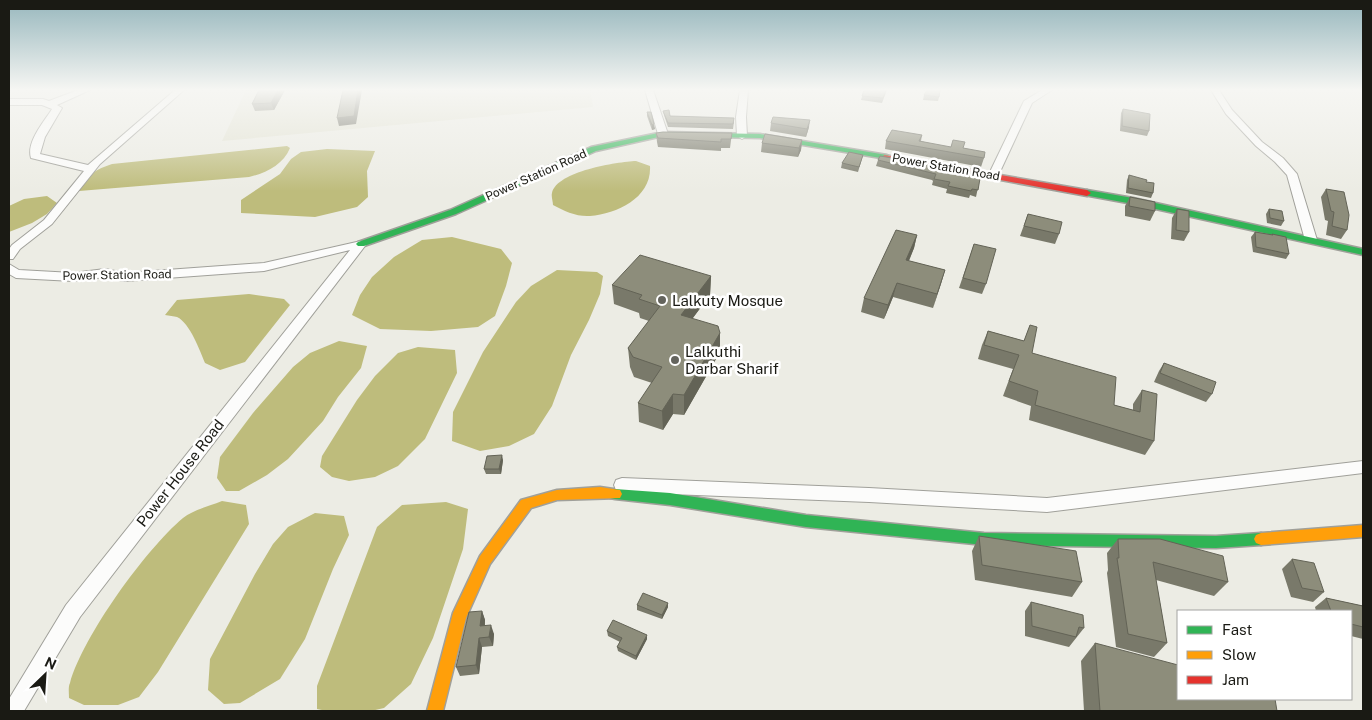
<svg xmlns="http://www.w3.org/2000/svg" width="1372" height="720" viewBox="0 0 1372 720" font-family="'Public Sans',sans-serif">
<rect width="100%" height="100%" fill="#ecece4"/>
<path fill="#e2e2d2" d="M246 90H590L593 107 222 141Z"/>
<path fill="#bebc7c" d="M287 146 290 148C283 165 266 173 249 177L79 191C85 175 97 169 112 164Z
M327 149 375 151 367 171 368 197 357 207 315 217 241 213V200L280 174 291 159 301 152Z
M636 161 650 166C652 197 618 214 590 216 577 217 564 211 553 205 553 202 551 196 552 193 557 171 617 162 636 161Z
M47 196 57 203 47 214 32 223 9 232V206L24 199Z
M452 237 501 249 512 263 506 286 495 316 478 327 431 331 380 329 352 315 360 295 372 277 394 257 422 240Z
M557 270 597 272 603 276 600 294 589 320 571 355 552 406 534 434 509 446 480 451 452 441 453 412 483 352 516 302 531 286Z
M249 294 284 299 290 305 245 362 220 370 205 363C200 351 190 323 177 317 174 316 169 316 165 315L177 300Z
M339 341 367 346 361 368 338 397 323 421 288 459 267 475 239 491H226L217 478 220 457 253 413 293 367 310 353Z
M418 347 455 350 457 373 425 439 398 466 375 477 349 481 332 477 320 467 322 456 357 400 375 376 398 353Z
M222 501 246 505 249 524 158 672 139 697 118 705H84L69 698C69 693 68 687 70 683 83 636 146 549 183 518 193 510 210 506 222 501Z
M446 502 468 509 463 549 433 638 411 684 384 708 371 711H327L317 709V686L377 527 402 505Z
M315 513 344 516 349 535 333 569 305 639 280 679 240 703 224 704 208 690 210 659 255 574 273 544 288 527Z"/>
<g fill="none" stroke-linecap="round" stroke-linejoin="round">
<g stroke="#a0a09a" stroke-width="2">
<path id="street" d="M78 90H90L57 105 62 108 45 137 40 154 88 165 175 90H184L100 164 52 224 20 249 13 259H9V249L12 245 44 220 84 171 31 158C26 142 44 122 52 109L42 105H9V99H43L49 101Z
M645 90H653L668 134 666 136 663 137 658 134Z
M740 90H748L746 117 747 136 742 139 737 136 736 117Z
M1042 90H1052L1032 103 998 176 993 179 989 178 988 176 1024 101Z
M1211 90H1219L1232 110 1262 142 1283 158 1297 174 1317 240 1315 242 1311 243 1305 240 1287 175 1275 162 1256 146 1226 114Z
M361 241 367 244 365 246 80 617 24 711H9V699L66 605 350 250 264 271 125 281 105 277 73 281 16 278 9 274V264L19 270 73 273 105 269 125 273 264 263Z
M1363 461V473L1047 512 869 502 622 492 616 490 614 485 616 480 622 478 869 488 1047 498Z"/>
</g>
<g stroke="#a0a09a" stroke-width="3">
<path id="fast" d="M663 132 760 134 887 155 891 157 887 159 760 138 663 136 596 151 456 214 364 246H358L356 244 358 242 450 210 591 147Z
M1087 190 1133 198 1363 249V255L1133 204 1084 195 1083 193Z
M615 489 670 493 806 515 984 533 1216 536 1261 533 1266 535 1268 539 1266 543 1261 545 1216 548 984 545 806 527 670 505 615 499 610 498 608 494 610 490Z"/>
</g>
<g stroke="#a0a09a" stroke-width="3">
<path id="slow" d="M600 487 620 490 622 494 620 498 557 500 531 508 490 564 466 618 443 711H427L453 613 480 556 521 500 557 490Z
M1363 525V537L1261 545 1256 543 1254 539 1256 535 1261 533Z"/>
</g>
<g stroke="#a0a09a" stroke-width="3">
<path id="jam" d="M884 155 1087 190 1091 193 1087 196 887 159 883 157Z"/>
</g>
<use href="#street" fill="#fcfcfb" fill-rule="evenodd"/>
<use href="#fast" fill="#30b455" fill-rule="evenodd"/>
<use href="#slow" fill="#ff9f0a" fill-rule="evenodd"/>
<use href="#jam" fill="#e5322d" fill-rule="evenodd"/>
</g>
<path fill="#79796a" d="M259 90H285L274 110 255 111 252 104Z
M864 90H887L882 103 861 100Z
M924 95 939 97 938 101 923 100Z
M1123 109 1149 131 1147 136 1120 131 1121 113Z
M663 111 670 116 734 122 733 129 668 127 664 115Z
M647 112 655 129 652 130 647 116Z
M771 123 809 127 806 137 770 131Z
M656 133H732L730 148H721V151L658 147 657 142Z
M922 135 921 141 984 158 981 167 885 149 886 141Z
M802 140 801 150 798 157 761 152 762 143Z
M863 155 858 172 841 168 842 163Z
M878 160 981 173 976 197 970 195 969 198 946 193 947 189 932 185 933 181 932 180 876 166Z
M1129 175 1146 182 1153 193 1151 198 1126 193 1127 180Z
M1326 189 1347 230 1341 239 1326 235 1328 221 1325 220 1321 197Z
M1130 197 1155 211 1150 221 1125 216V206Z
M1177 209 1189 232 1184 241 1171 239 1172 218Z
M1269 209 1284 221 1281 226 1267 223 1266 214Z
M1028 214 1059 234 1055 244 1020 236Z
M1255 232 1271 235 1272 234 1289 254 1286 259 1253 252 1251 237Z
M917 235 914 248 909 261 945 270 933 308 893 297 884 319 861 312 864 298Z
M974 244 986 284 982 294 959 288Z
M711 276 710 295 692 319 720 333V352L684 415 673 414 663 430 639 422 638 403 652 383 634 377 630 367 628 348 649 321 640 318 639 313 614 304 612 285Z
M1030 325 1032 353 1114 405 1133 410V404L1142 390 1154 441 1145 455 1029 420 1031 406 1003 396 1013 369 978 359 982 345 988 331 1024 341Z
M1164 363 1212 394 1206 402 1154 382 1159 371Z
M503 460 501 474H486L484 469Z
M979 536 1082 582 1072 597 975 580 972 551Z
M1118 539 1228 582 1214 596 1156 580 1167 643 1154 657 1116 647 1107 573 1108 570 1107 553Z
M1292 559 1324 592 1313 602 1291 597 1282 569Z
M1326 598 1363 606V639L1351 636V611H1316L1315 607Z
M1031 602 1084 628 1069 647 1025 636V611Z
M668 603V607L662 619 637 610V605Z
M482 611 485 620V626L494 634 493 646 482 647 479 674 460 676 456 667Z
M607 631 647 639 636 660 618 651 617 647 620 642 608 636Z
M1095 643 1277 711H1084L1081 661Z"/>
<path fill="#636356" d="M278 90H285L274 110 271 103Z
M358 90H362L356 124 339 126 337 118Z
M810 120 809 127 806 137 807 129Z
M654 124 655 129 652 130V125Z
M802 140 801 150 798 157 799 148Z
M917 235 914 248 903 274 906 260Z
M945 270 941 284 933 308 937 294Z
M711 276 710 295 681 334V315Z
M897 283 893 297 884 319 888 305Z
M720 333V352L684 415V395Z
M673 394V414L663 430 662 411Z
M502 455 503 460 501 474 499 469Z
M668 603V607L662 619V615Z
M482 611 485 620 484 635 480 626Z
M491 625 494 634 493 646 489 637Z
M647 635V639L636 660V656Z
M479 638 482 647 479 674 476 665Z"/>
<path fill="#8d8d7b" stroke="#636356" d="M259 90H278L271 103 252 104Z
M343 90H358L354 116 337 118Z
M864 90H886L883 98 862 96Z
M927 90H940L939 97 924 95Z
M1123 109 1150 114 1149 131 1122 126Z
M669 110 670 116 734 118 733 124 668 123 663 111Z
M647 112H651L654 124 652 125Z
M773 117 810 120 807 129 771 123Z
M892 130 922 135 919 141 951 147 953 140 965 142 963 148 985 152 984 158 886 141Z
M663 132 732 133 731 139H721V142L658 138 656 133Z
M765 134 802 140 799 148 762 143Z
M849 152 863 155 859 167 842 163Z
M880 156 981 173 978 190 972 189 971 191 948 186 950 182 934 179 936 174 878 160Z
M1129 175 1147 180 1146 182 1154 183 1153 193 1128 188Z
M1326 189 1344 192 1349 215 1347 230 1332 226 1334 212 1331 211Z
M1130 197 1155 202V211L1129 206Z
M1177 209 1189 211V232L1176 230Z
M1269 209 1282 211 1284 221 1270 218Z
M1028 214 1062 222 1059 234 1024 226Z
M896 230 917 235 906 260 945 270 937 294 897 283 888 305 864 298Z
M1255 232 1273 235 1272 234 1286 237 1289 254 1256 247Z
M974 244 996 249 986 284 963 278Z
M640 255 711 276 681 315 718 326 720 333 684 395 673 394 662 411 638 403 662 367 633 357 628 348 660 306 639 299 642 295 612 285Z
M1030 325 1037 327 1032 353 1116 377 1114 405 1140 412 1142 390 1157 394 1154 441 1035 405 1038 391 1009 381 1019 355 984 345 988 331 1024 341Z
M1164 363 1216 382 1212 394 1160 373Z
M502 455 499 469H484L487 456Z
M979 536 1076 551 1082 582 982 565Z
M1118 539H1160L1223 556 1228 582 1153 562 1167 643 1128 634 1117 558H1119Z
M1292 559 1314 563 1324 592 1302 588Z
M643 593 668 603 662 615 637 605Z
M1326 598 1363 606V627L1351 624V611H1331Z
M1031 602 1083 615 1084 628 1079 627 1076 637 1032 626Z
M482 611 480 626 491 625 489 637 479 638 476 665 456 667 469 612Z
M613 620 647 635 636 656 617 647 622 638 607 631Z
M1095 643 1178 665V699H1275L1277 711H1100Z"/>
<linearGradient id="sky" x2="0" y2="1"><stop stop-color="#97b7bd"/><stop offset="0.47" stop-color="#f6f6f3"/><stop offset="1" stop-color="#f6f6f3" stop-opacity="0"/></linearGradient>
<rect width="1372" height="191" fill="url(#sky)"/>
<g fill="#64645d" stroke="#fff" stroke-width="2">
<circle cx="662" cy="300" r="5"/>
<circle cx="675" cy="360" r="5"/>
</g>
<g text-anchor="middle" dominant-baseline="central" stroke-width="5" stroke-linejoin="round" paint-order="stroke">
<g font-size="12" fill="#1a1a14" stroke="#fff">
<text transform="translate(946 167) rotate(10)">Power Station Road</text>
<text transform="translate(536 175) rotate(-24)">Power Station Road</text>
<text transform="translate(117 275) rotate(-1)">Power Station Road</text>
</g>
<g font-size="15" fill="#1a1a14" stroke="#fff" text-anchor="start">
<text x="672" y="300">Lalkuty Mosque</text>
<text x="685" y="351">Lalkuthi<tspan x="685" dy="17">Darbar Sharif</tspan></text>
</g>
<g font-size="15" fill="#1a1a14" stroke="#fff">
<text transform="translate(180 473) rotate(-52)">Power House Road</text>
</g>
</g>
<rect width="1372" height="720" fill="none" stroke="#1a1a14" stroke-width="20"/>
<rect x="1177" y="610" width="175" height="90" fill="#ffffff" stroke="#a3a3a1"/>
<rect x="1187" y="626" width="25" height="8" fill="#30b455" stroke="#a3a3a1"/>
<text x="1222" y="635" font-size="15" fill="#1a1a14">Fast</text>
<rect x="1187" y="651" width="25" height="8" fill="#ff9f0a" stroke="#a3a3a1"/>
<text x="1222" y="660" font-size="15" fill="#1a1a14">Slow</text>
<rect x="1187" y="676" width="25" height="8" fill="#e5322d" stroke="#a3a3a1"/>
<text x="1222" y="685" font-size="15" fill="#1a1a14">Jam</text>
<g transform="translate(45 675) rotate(25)" stroke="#ffffff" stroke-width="4" paint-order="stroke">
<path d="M0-4L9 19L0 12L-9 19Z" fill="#1a1a14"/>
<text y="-8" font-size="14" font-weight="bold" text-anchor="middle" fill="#1a1a14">N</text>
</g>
</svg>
